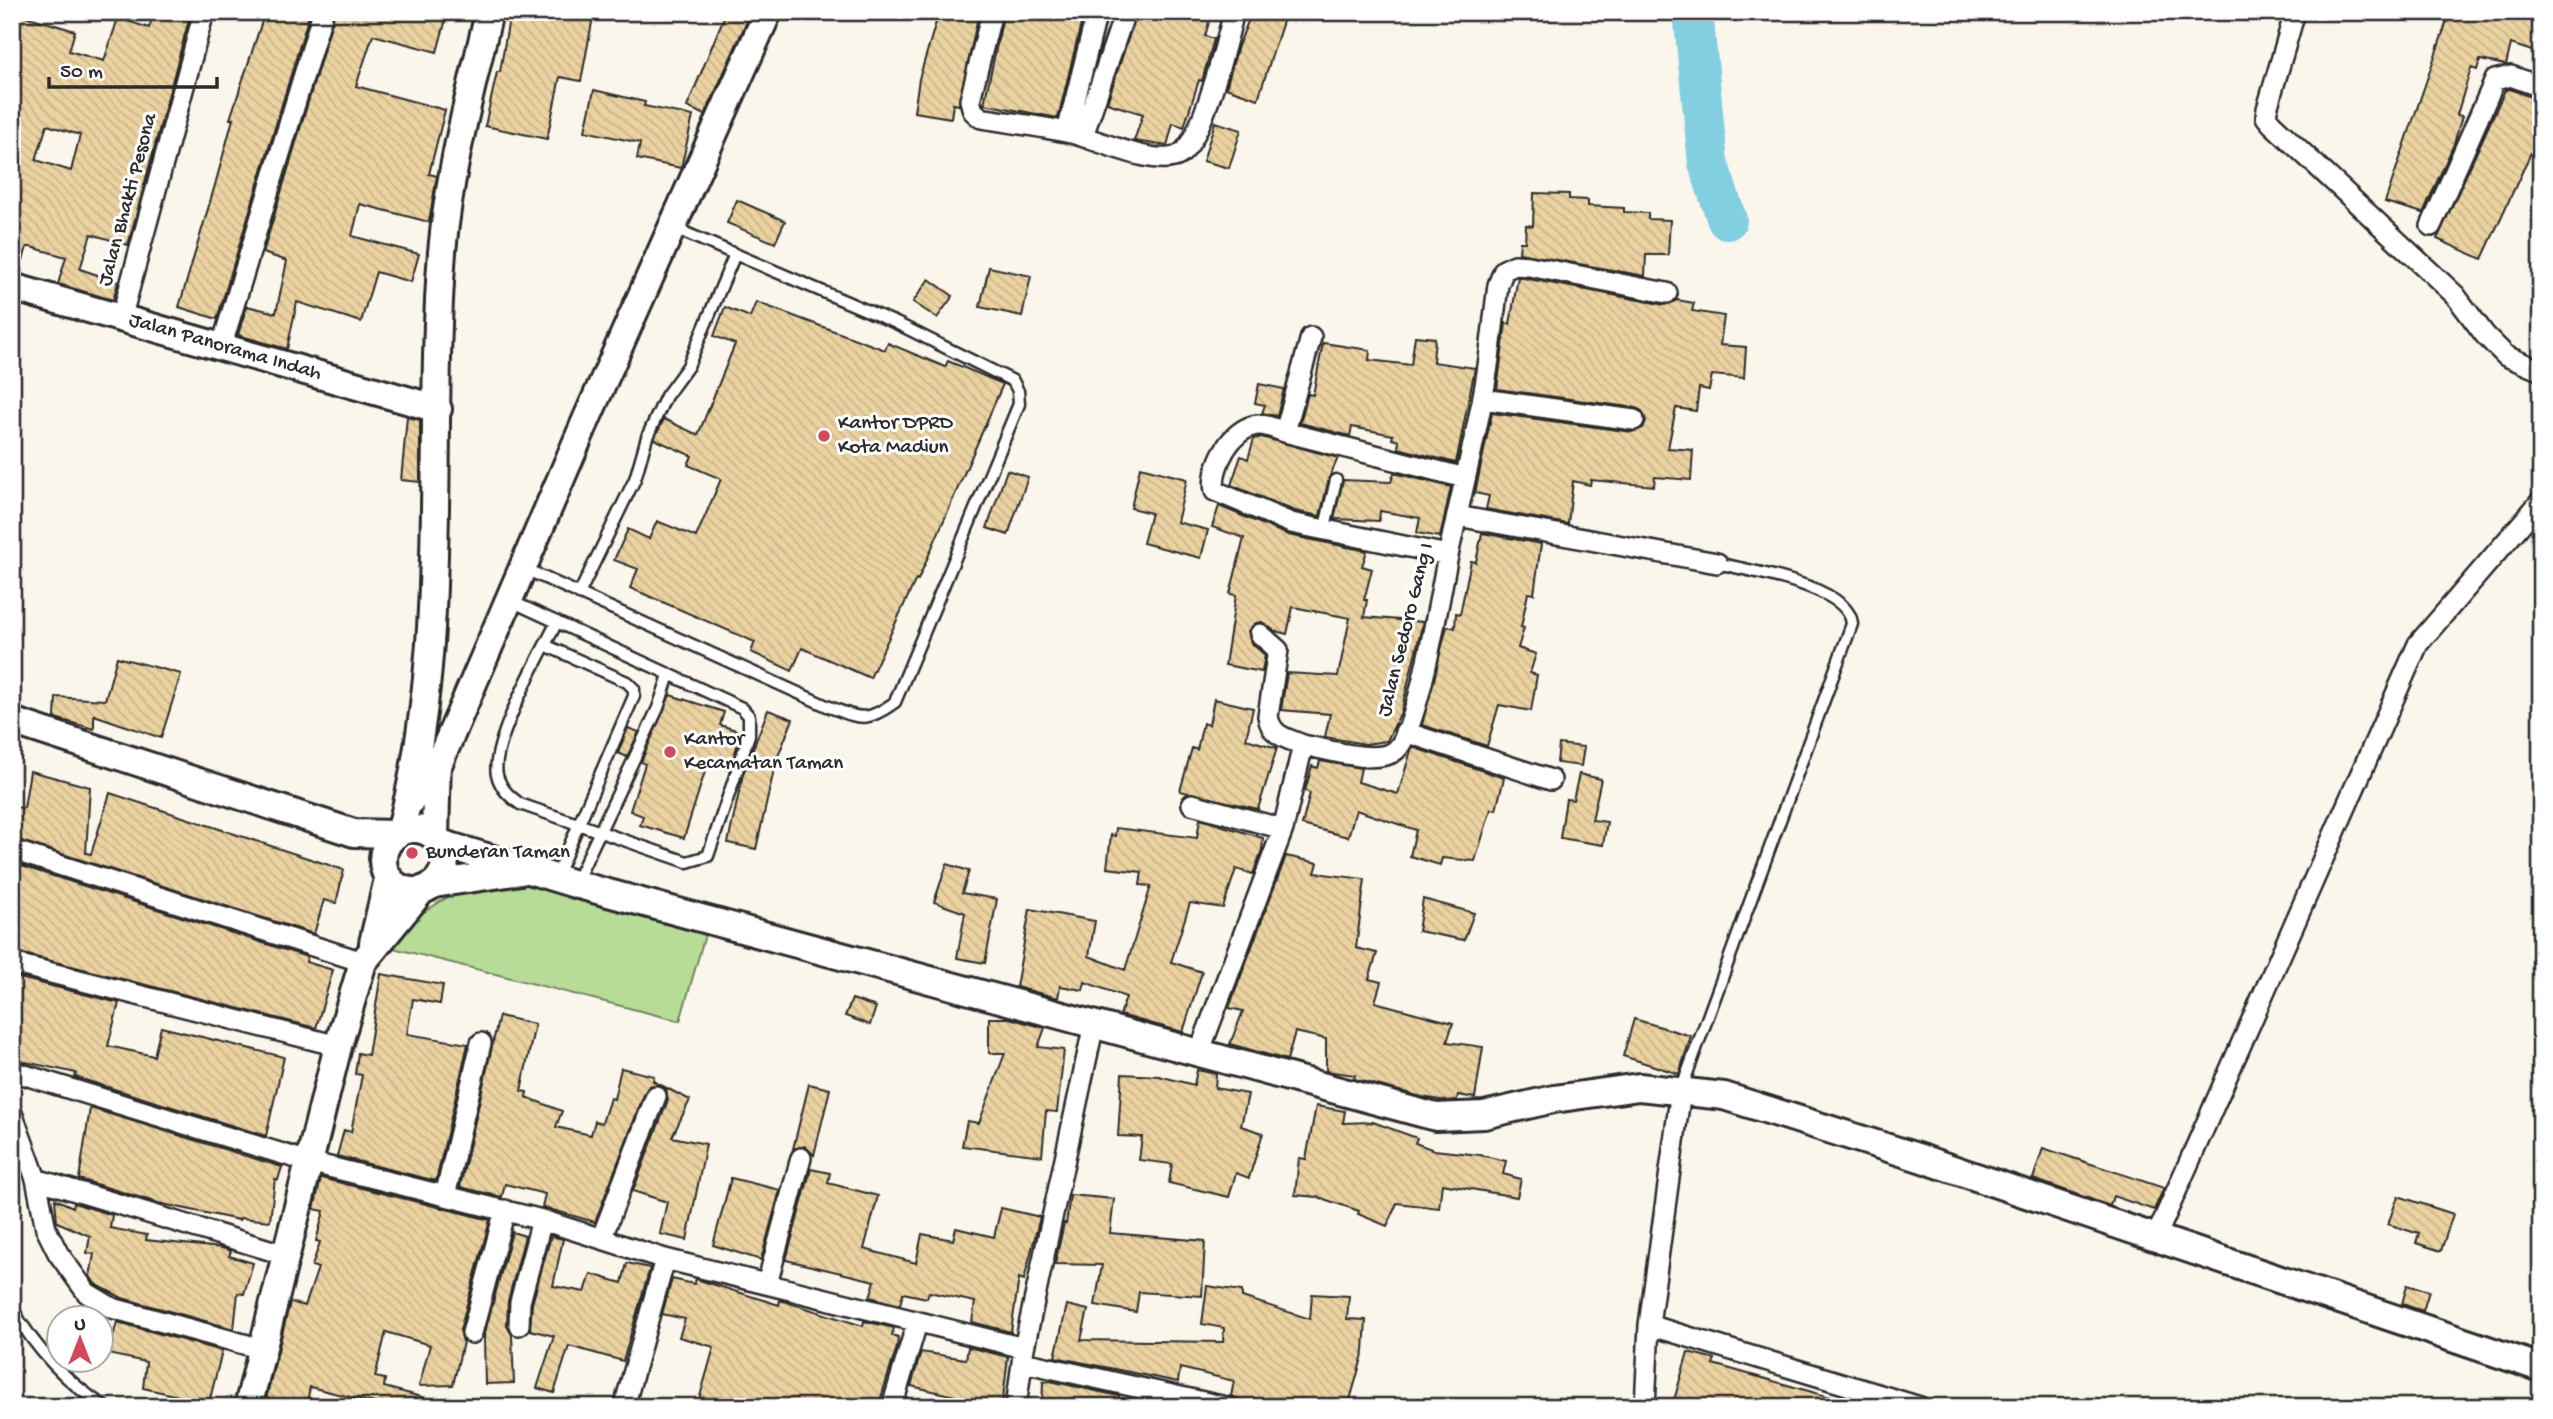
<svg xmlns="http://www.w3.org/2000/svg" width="2553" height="1419" viewBox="0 0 2553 1419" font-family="'Gochi Hand',sans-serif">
<defs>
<pattern id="building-back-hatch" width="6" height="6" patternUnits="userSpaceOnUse" patternTransform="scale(1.75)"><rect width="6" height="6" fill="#ebd2a1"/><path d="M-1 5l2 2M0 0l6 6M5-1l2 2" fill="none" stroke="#cab48b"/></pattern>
</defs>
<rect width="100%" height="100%" fill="#fbf6ec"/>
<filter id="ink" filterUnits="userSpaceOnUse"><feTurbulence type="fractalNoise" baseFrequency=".0143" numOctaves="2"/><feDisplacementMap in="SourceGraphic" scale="14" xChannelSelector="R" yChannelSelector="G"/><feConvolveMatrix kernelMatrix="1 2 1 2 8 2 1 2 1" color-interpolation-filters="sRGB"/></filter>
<g filter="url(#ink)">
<path fill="#b7dc97" stroke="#718461" stroke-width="2" d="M529 877 707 928 680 1021 385 946 402 926 454 893Z"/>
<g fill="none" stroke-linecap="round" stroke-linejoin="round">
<path stroke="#82cfe1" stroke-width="40" d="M1693 12 1708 163 1727 220"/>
</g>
<path fill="url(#building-back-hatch)" stroke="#2b2b2b" stroke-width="2" fill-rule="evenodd" d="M12 12 75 31 69 51 104 61 118 18 149 28 154 12H191L128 245 91 234 80 269 118 282 113 300 58 284 66 257 31 247H27L19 273 12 272ZM47 125 80 135 71 171 36 160Z
M265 12H310L217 319 179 307 215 185 233 119H230Z
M335 12H448L437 52 373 35 356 86 445 110 429 174 437 176 429 222 360 204 352 236 419 254 411 282 376 272 361 322 297 302 287 349 238 335 247 306 276 313 287 261 263 253Z
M510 12H594L581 81 560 77 547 139 485 126 497 72H500Z
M726 12H751L705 115 687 107Z
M939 12H979L959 105 953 104 951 118 914 112 919 79Z
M1004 12H1084L1058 118 984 104Z
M1137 12H1212L1205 36 1214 39 1202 81 1199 80 1184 127 1173 123 1167 146 1134 141 1143 114 1107 103Z
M1255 12H1286L1258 99 1226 88 1238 46 1249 19 1252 20Z
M2450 12H2541V54L2511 44 2506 65 2480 60 2477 70 2471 68 2457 115 2462 116 2454 144 2423 213 2385 202Z
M2510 89 2541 101V131L2482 259 2437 239 2505 90Z
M594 90 645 102 644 106 693 116 681 168 637 159 640 143 585 131Z
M1215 122 1241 130 1229 168 1203 161Z
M1534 193 1569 194V199L1588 200V206L1624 208V212L1648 213V219L1670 220 1668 255H1646L1645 276 1519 253 1520 242H1525L1526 225 1533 226Z
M737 200 785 221 775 243 727 223Z
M989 267 1031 276 1022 316 980 307Z
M1518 277 1665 305 1677 300 1694 303 1692 311 1724 316 1720 345 1746 347 1744 378 1712 375 1709 390 1699 388 1696 411 1676 408 1668 448 1693 450 1691 480 1655 477 1654 486 1591 480 1590 485 1573 481 1568 524 1486 509 1489 496 1475 493 1492 413 1632 432 1643 428 1646 421 1642 411 1636 408 1497 389 1506 323 1510 324Z
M929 279 953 296 937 318 913 302Z
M756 302 885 350 888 343 945 367 948 361 1003 384 918 580 916 579 870 678 802 648 792 671 751 652 755 642 630 588 638 569 614 560 628 529 649 539 657 521 696 537 721 479 688 465 692 456 654 439 664 419 698 435 735 344 714 336 725 307 750 317Z
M1415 336 1435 338 1433 362 1475 368 1456 463 1398 448 1399 441 1392 439 1393 435 1352 427 1350 436 1300 423 1308 394 1313 395 1323 343 1370 350 1369 360 1411 365Z
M1259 384 1284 389 1277 416 1262 413 1265 405 1255 403Z
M407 417 420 420V482L401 480Z
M1261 437 1338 458 1329 478 1320 516 1295 511 1231 485 1241 456 1248 459 1254 439Z
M1140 467 1187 479 1177 522 1208 530 1201 558 1143 543 1151 513 1131 508Z
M1007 470 1028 477 1008 535 987 528Z
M1394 473 1451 487 1440 537 1417 533 1420 518 1380 511 1379 521 1334 519 1343 480 1391 482Z
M1219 506 1288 535 1367 551 1362 566 1372 569 1364 600H1367L1364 617 1423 622 1401 712 1387 741 1365 744 1325 737 1330 714 1281 710 1287 673 1338 676 1350 618 1293 607 1287 634 1275 631 1262 622 1256 623 1248 631 1251 643 1265 655 1262 672 1225 665 1236 595 1230 594 1244 538 1212 527Z
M1482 533 1541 544 1534 594 1528 593 1521 627 1524 628 1518 648 1536 654 1530 673 1537 675 1531 711 1499 705 1487 746 1422 725 1447 626 1455 628 1456 613 1460 614 1471 561 1476 562Z
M117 657 181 674 161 738 94 715V729L55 718 56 697 105 700Z
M670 695 724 712 720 725 742 732 729 770 708 762 684 838 640 825 643 816 630 811 645 764 641 762Z
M1214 699 1253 708 1246 739 1277 748 1258 809 1180 791 1192 748 1197 750 1203 723 1209 725Z
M768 710 793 719 776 761 756 849 728 843 743 774Z
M628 728 639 732 627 757 618 753Z
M1559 744 1584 747 1581 766 1557 763Z
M1412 747 1504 778 1496 810 1491 809 1475 861 1442 858 1440 865 1410 856 1416 830 1356 810 1348 837 1302 825 1310 793 1305 791 1312 766 1318 768 1320 761 1361 768 1358 782 1398 794Z
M30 771 90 787 86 853 91 854 110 793 344 870 336 903 324 900 314 934 12 838V807L24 808Z
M1579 774 1601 779 1592 820 1607 822 1603 845 1560 838 1566 799 1573 800Z
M1200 819 1263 838 1262 850 1253 874 1236 869 1223 908 1190 903 1171 962 1202 972 1183 1032 1120 1015 1126 997 1085 982 1083 990 1060 986 1058 998 1016 987 1030 909 1095 921 1089 956 1125 970 1151 886 1140 885 1142 872 1107 868 1111 835 1115 836 1116 828 1197 838Z
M1286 856 1318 863 1315 873 1365 879 1356 948 1377 953 1369 979 1381 982 1375 1002 1453 1023 1447 1042 1483 1047 1475 1098 1458 1095 1457 1100 1446 1101 1422 1097 1354 1079 1355 1075 1326 1071V1039L1295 1032 1287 1060 1230 1044 1243 1011 1229 1008Z
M12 863 307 957 306 962 333 970 316 1028 12 951Z
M947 864 969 871 962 893 997 899 985 963 957 958 965 913 934 902Z
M1423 899 1474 913 1464 940 1418 931Z
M381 974 443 985 440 1004 413 999 407 1034 468 1044 436 1181 337 1156 344 1130 351 1132 362 1075 355 1074 358 1053 368 1055Z
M12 976 119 1003 108 1046 154 1056 161 1027 284 1057 266 1136 75 1077 76 1073 12 1059Z
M852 999 876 1007 870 1025 845 1016Z
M499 1016 535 1024 521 1091 527 1092 526 1097 562 1111 556 1127 591 1135 595 1121 602 1123 610 1098 614 1099 621 1068 654 1076 653 1081 690 1100 672 1137 706 1144 687 1240 660 1234 667 1202 633 1191 668 1100 666 1089 660 1084 649 1086 645 1092 595 1222 542 1207 545 1194 505 1184 502 1197 460 1187Z
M989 1018H1009L1045 1028 1038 1047 1064 1050 1057 1112 1046 1111 1042 1156 962 1146 967 1121 979 1123 1005 1053H989Z
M1634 1019 1691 1036 1679 1074 1623 1056Z
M1197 1070 1216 1074 1215 1088 1248 1094 1241 1126 1263 1133 1249 1178 1236 1173 1229 1197 1169 1183 1172 1164 1139 1160 1142 1137 1118 1136 1122 1074 1159 1076 1194 1085Z
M809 1084 830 1089 814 1155 805 1146 793 1149Z
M1316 1106 1345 1111 1343 1123 1373 1122 1417 1138 1415 1143 1434 1150 1480 1155 1506 1161 1503 1174 1521 1179 1517 1197 1442 1184 1439 1208 1397 1203 1387 1226 1358 1214 1359 1211 1318 1197 1295 1195 1299 1158 1306 1159Z
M90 1108 282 1167 278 1180 275 1179 270 1221 240 1218 239 1220 158 1203 79 1179Z
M2043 1148 2164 1188 2154 1210 2113 1196 2110 1206 2033 1179Z
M811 1169 830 1173 828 1183 878 1196 864 1249 916 1263 922 1234 953 1240 956 1228 994 1237 1001 1208 1040 1217 1024 1280 1019 1278 1011 1332 972 1322 975 1302 929 1292 927 1298 903 1293 900 1305 870 1297 875 1281 786 1260Z
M321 1178 490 1220 460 1330 463 1342 453 1385 419 1386 430 1345 386 1332 375 1377 385 1379 384 1387 437 1401 436 1407H377L378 1404 310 1387 306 1407H264L290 1302 305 1306 318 1268 312 1266 320 1242 316 1241 324 1211 314 1209Z
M731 1178 780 1190 761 1260 713 1245Z
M1070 1195 1114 1199 1110 1233 1205 1241 1202 1296 1139 1292 1136 1312 1095 1305 1102 1265 1055 1264 1064 1223 1066 1224Z
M2398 1196 2453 1214 2441 1251 2416 1243 2419 1234 2388 1224Z
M55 1199 73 1207 74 1203 112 1215 110 1228 147 1235 146 1240 222 1248 231 1251 229 1256 253 1263 244 1294 238 1293 234 1329 122 1298 95 1284 90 1276 94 1254 87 1253 90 1236 57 1222Z
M512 1232 525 1236 508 1301 507 1325 512 1335 514 1383 485 1384 484 1336Z
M551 1236 563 1239 553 1286 585 1292 591 1274 622 1283 627 1263 650 1268 623 1361 569 1346 554 1393 537 1388 554 1336 530 1330 532 1304Z
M672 1279 694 1284 696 1279 779 1305 780 1300 863 1326 864 1321 894 1328 892 1335 898 1337 897 1347 878 1407H697L714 1347 679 1337 685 1319 662 1314Z
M2407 1285 2429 1291 2423 1311 2402 1304Z
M1207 1286 1242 1291V1297L1310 1319 1312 1294 1349 1296 1347 1319 1366 1320 1364 1351 1348 1407 1251 1404 1231 1396 1234 1381 1180 1368 1178 1382 1055 1357 1067 1305 1088 1310 1081 1340 1223 1342 1224 1328 1202 1324Z
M117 1322 222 1351 209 1403 143 1388 146 1362 108 1354Z
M968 1347 1008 1357 1002 1407H954L955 1396 911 1386 921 1352 966 1359Z
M1688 1352 1715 1359 1713 1364 1844 1401 1843 1407H1672Z
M1050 1381 1119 1396V1407H1042L1043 1382Z"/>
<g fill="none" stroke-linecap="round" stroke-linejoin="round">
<g stroke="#2b2b2b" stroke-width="15">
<path id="lane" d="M1324 531 1336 480
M525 569 827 706C859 718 865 724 895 702L1019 404 1018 391 1013 381 896 323 674 228
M579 594 635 479 647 437 666 396 688 366 735 254
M511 601 742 708 749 716V735L708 856 687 862 520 804C509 796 501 789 497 775 490 744 541 653 557 622
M545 645 627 682 634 689V696L556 877
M576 882 658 708 669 675
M1681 1090 1852 624C1850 586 1749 571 1717 563
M12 1308C35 1348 66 1382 105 1407"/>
</g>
<g stroke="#2b2b2b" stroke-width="24">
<path id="street" d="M992 12 970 100 973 111 981 118C1011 123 1041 126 1071 133 1096 139 1156 168 1179 155 1203 141 1226 42 1234 12
M2295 12 2267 109 2266 117 2272 124 2455 295 2485 335 2506 356 2541 371
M1067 132 1097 12
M1083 136 1125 12
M2431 226 2495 80 2511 76 2541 87
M121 319 204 12
M1311 337 1285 432C1277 430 1267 424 1258 425 1232 427 1210 467 1215 491L1291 523 1448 555
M221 348 323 12
M1483 399 1634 420
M1285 432 1465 478
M1457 516 1717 563
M1260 634 1278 650 1268 716C1271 736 1286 738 1303 745
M1405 732 1551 780
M1192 804 1283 829
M12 850 363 962
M12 963 338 1046
M1199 1053 1283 829 1303 745C1325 749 1378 766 1396 750 1419 729 1440 592 1448 556 1459 504 1472 453 1482 401 1490 363 1493 323 1498 285L1504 270 1515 265 1529 266 1667 293
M12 1071 309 1162 542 1220 665 1259 1024 1348
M1681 1090 1649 1325 1920 1407
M12 1113 36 1179 46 1229 58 1253 87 1293 112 1308 262 1349
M36 1179 286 1255
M445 1196 481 1043
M602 1237 656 1096
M2156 1237 2418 644 2541 501
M767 1284 801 1158
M519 1325 520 1302 542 1220
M472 1333 505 1210
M1023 1362 1226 1407
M624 1407 665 1259
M892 1407 917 1323
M1016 1407 1024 1348 1094 1024
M1645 1407 1649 1325"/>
</g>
<g stroke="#2b2b2b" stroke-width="32">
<path id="secondary" d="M12 287 438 409
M12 721 354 833 396 834
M409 803 438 765 587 418 768 12
M383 860a31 31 0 1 1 62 0a31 31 0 1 1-62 0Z
M400 832C451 642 427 445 442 252 449 171 471 91 489 12
M435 837 437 759
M440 843 575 884 1436 1117 1484 1115 1554 1099 1639 1087 1724 1096 1920 1158 2541 1368
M434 884 521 871
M373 943 388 879
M248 1407 338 1046 363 962 422 890"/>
</g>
<use href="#lane" stroke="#fff" stroke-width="10"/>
<use href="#street" stroke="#fff" stroke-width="19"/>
<use href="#secondary" stroke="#fff" stroke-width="26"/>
</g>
</g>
<g fill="#d1495b" stroke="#fff" stroke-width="2.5">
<circle cx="824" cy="436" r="7"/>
<circle cx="670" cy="752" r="7"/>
<circle cx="412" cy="853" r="7"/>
</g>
<g text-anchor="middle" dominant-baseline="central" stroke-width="6" stroke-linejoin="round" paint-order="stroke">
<g font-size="21" fill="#2b2b2b" stroke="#fff">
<text transform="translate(129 200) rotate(-75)">Jalan Bhakti Pesona</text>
<text transform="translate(225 348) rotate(16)">Jalan Panorama Indah</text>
<text transform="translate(1407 630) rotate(-76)">Jalan Sedoro Gang I</text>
</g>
<g font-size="21" fill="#2b2b2b" stroke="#fff" text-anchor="start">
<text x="838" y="424">Kantor DPRD<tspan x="838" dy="24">Kota Madiun</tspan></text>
<text x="684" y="740">Kantor<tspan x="684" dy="24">Kecamatan Taman</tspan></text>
<text x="426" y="853">Bunderan Taman</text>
</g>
</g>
<rect width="2553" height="1419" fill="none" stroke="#fff" stroke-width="42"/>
<rect x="21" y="21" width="2511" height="1377" fill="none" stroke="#2b2b2b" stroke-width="2.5" filter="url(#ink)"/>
<g transform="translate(80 1339)"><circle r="33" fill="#ffffff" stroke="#aaaaaa" stroke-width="2"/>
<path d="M0-5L12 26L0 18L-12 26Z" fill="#d1495b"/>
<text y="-10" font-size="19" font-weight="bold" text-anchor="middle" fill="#2b2b2b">U</text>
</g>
<path d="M49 77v10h168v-10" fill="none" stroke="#2b2b2b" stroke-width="3.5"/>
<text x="60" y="77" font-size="21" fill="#2b2b2b" stroke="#ffffff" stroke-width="5" paint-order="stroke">50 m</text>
</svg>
